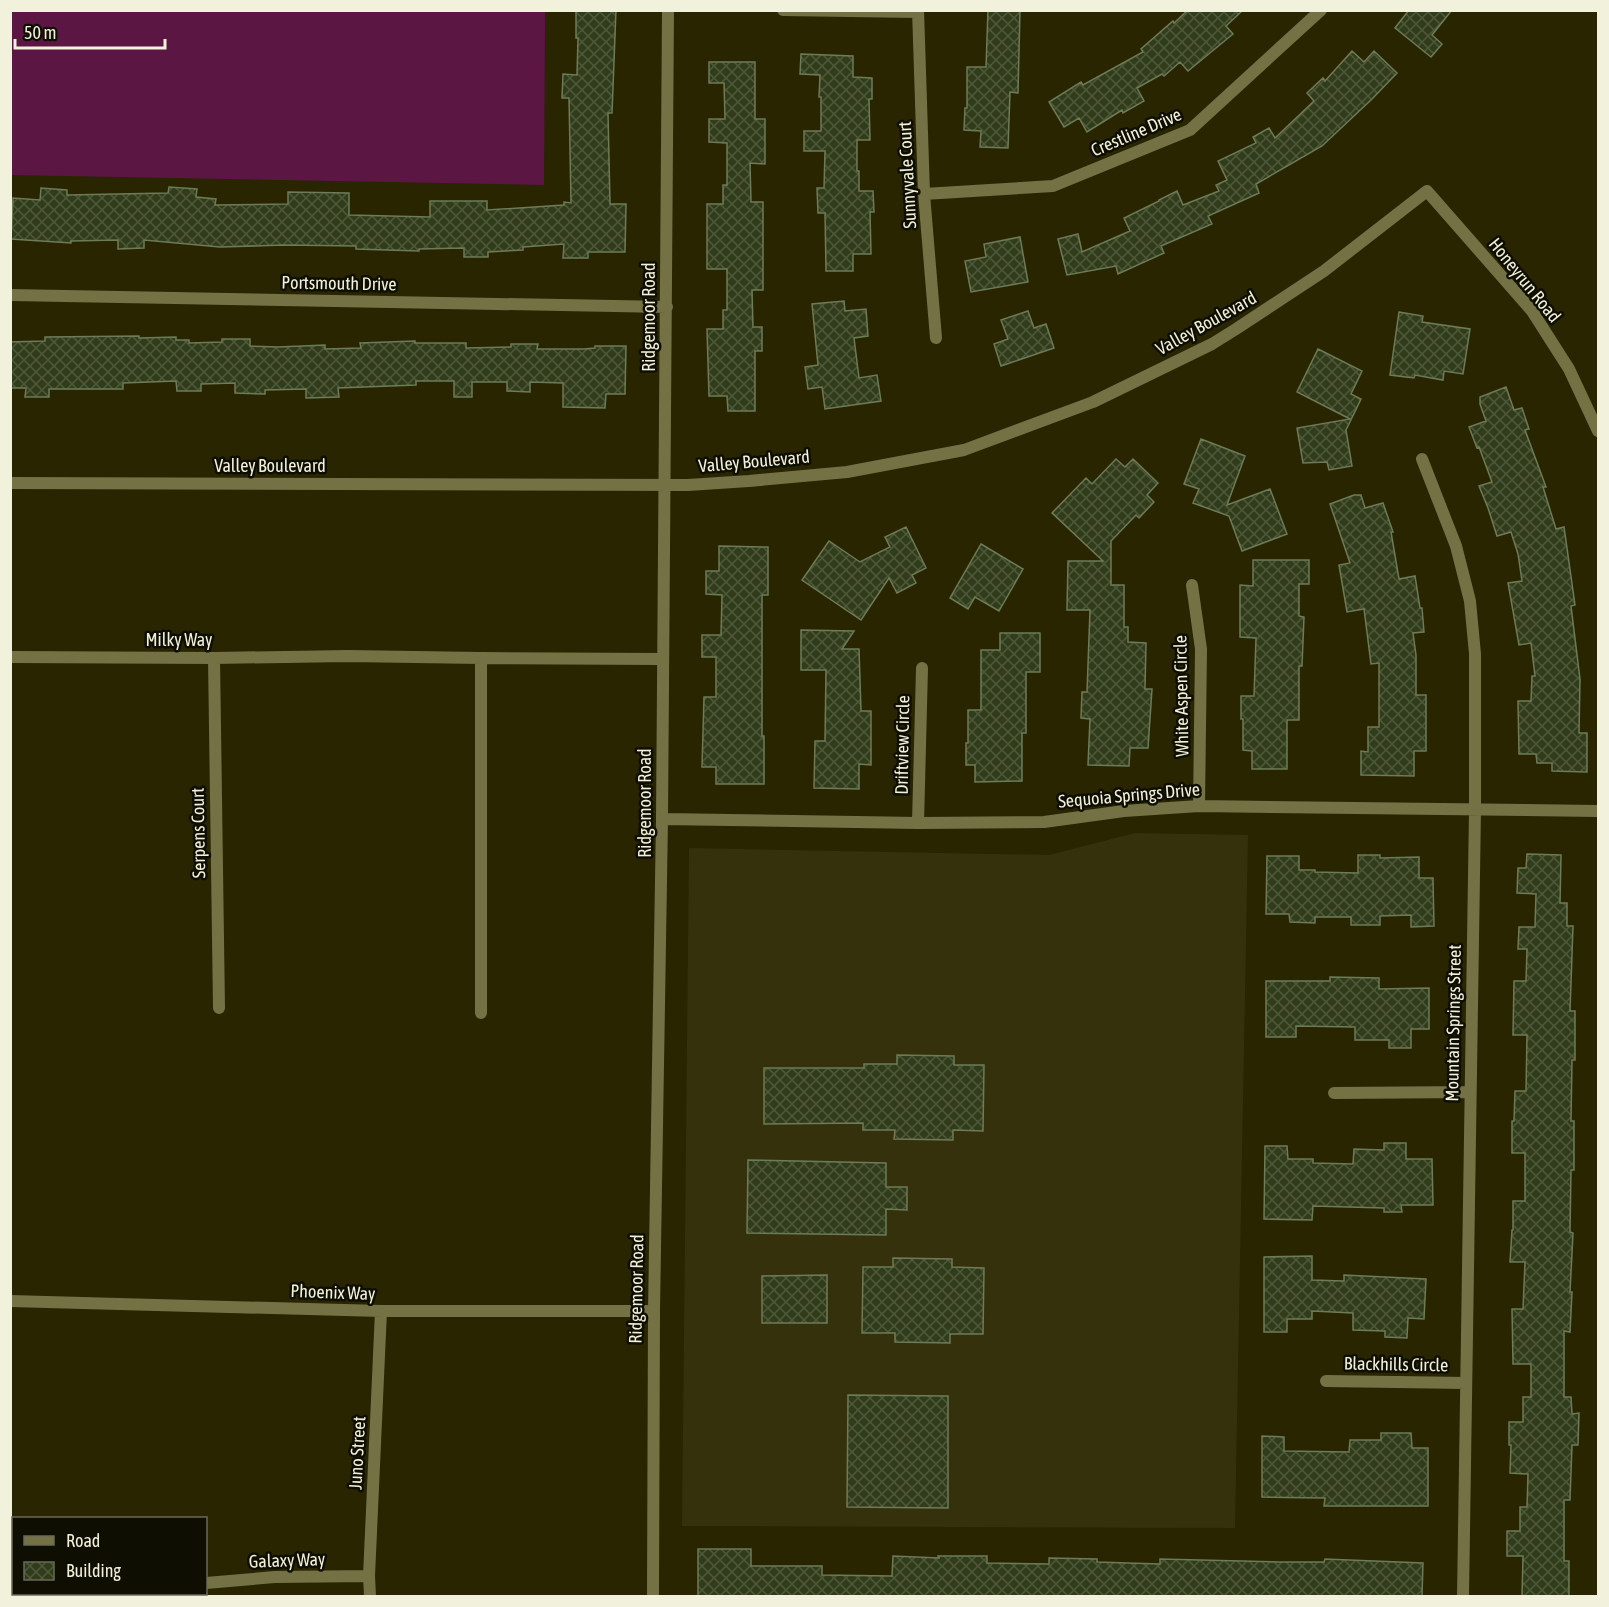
<svg xmlns="http://www.w3.org/2000/svg" width="1609" height="1607" viewBox="0 0 1609 1607" font-family="'Asap Condensed',sans-serif">
<defs>
<pattern id="building-cross-hatch" width="8" height="8" patternUnits="userSpaceOnUse" patternTransform="scale(1.5)"><rect width="8" height="8" fill="#313c1a"/><path d="M0 0l8 8M0 8l8-8" fill="none" stroke="#4f593b"/></pattern>
</defs>
<rect width="100%" height="100%" fill="#282500"/>
<path fill="#34310c" d="M1135 833 1248 835 1235 1528 682 1526 689 848 1049 855Z"/>
<path fill="#5c1644" d="M11 10 545 11 544 185 11 175Z"/>
<path fill="url(#building-cross-hatch)" stroke="#6e7b57" stroke-width="1.5" d="M576 10H616L612 113H608L610 204H626L625 252H588V258H563L564 244 523 247V250L488 252V257H464V248L419 249V251L356 249V246L284 245 220 247 144 240V248L118 249V240L71 241V243L11 239 13 198 40 200 41 188 67 190V195L168 193 169 187 197 189 196 197 216 199 215 205 288 204V192L349 193V215L430 217V201H487V210L564 205V202L571 203 569 98H562L563 74 577 75 578 38H576Z
M988 10H1020L1018 93 1010 92 1008 148 980 147 981 131 964 130 965 108H967V67H986Z
M1188 10H1243L1226 26 1233 34 1188 71 1180 62 1164 76 1162 74 1137 88 1144 101 1123 113 1122 110 1087 132 1079 118 1064 127 1049 102 1081 82 1083 85 1143 52 1141 49 1173 21 1174 23Z
M1409 10H1452L1432 35 1442 44 1431 57 1395 28Z
M1352 51 1364 62 1374 51 1397 73 1372 99 1322 146 1256 184 1259 193 1208 216 1212 224 1161 246 1164 253 1118 274 1116 266 1067 275 1058 239 1078 234 1082 252 1130 231 1124 218 1159 201V200L1177 191 1183 205 1219 191 1216 185 1227 180 1218 161 1256 143 1253 137 1269 128 1275 138 1314 101 1307 93 1323 78 1325 81Z
M801 54 853 56V77L872 78V99H869L870 140H857V171H859V191H873L874 212H870L871 254H853V271H826L825 213H818L817 188H824L825 151H804V131H821V97H819L820 75 800 74Z
M709 62H755V119H765V164L750 163 751 202H763V290H752L753 327H762V351H755V411H728L727 396H709L707 329H723V310H727V269H707V204H723V185H727V143L709 142V119H725L724 83H709Z
M1020 237 1028 282 971 292 965 261 986 257 984 244Z
M844 301 845 311 866 309 868 336 854 338 859 378 877 375 881 401 825 409 822 387 808 389 805 367 818 365 812 304Z
M1028 311 1034 328 1046 324 1054 348 1001 366 994 344 1008 339 1001 320Z
M1399 312 1423 316 1422 322 1470 329 1463 374 1444 371 1443 380 1415 375 1414 378 1390 375Z
M139 336V338L176 337V340H189V343L222 342V339H250V346L278 347 325 345V349L361 348 360 343 415 341V343H466V348L511 347V344H538L537 349H584L595 348V346H626L625 394H606L605 408 563 407V383L530 382V392L507 391V382H472V397H454V381H416V385L338 388 339 397 306 398V389L265 390V394L235 393V383L201 384V391H177L176 381 123 383V389H49V397H25L26 388H10V342L45 341V337Z
M1318 349 1362 371 1351 394 1361 399 1346 430 1352 466 1329 470 1327 462 1303 463 1297 428 1350 419 1297 392Z
M1506 387 1514 410 1522 408 1529 429 1525 430 1546 487H1543L1556 529 1564 527 1575 605 1571 606 1580 679 1579 733H1587V772L1552 771V763H1537L1536 754H1519L1518 701H1531L1532 676H1535L1531 643 1519 645 1508 583 1522 581 1518 554 1511 532 1497 536 1488 508 1479 486 1492 482 1479 447 1477 448 1469 427 1486 421 1480 404V397Z
M1201 439 1245 456 1227 505 1270 489 1287 534 1242 551 1229 516 1193 503 1199 489 1184 484Z
M1116 459 1125 467 1133 459 1158 483 1147 495 1154 502 1139 518 1136 515 1111 541V585H1124V627H1128V642L1146 643 1145 689H1152L1148 748H1130L1129 766 1088 765 1090 719 1081 718 1082 692H1087L1090 610H1067L1068 561H1103L1052 513 1086 478 1092 484Z
M1354 495H1361L1365 508 1383 503 1393 532H1391L1399 579 1415 576 1420 608H1422L1424 632 1413 633 1416 655V695H1426V751H1414V776L1361 775V751L1368 752V727H1379V663L1371 664 1364 609 1347 612 1339 565 1350 563 1330 504Z
M906 527 926 568 912 575 916 583 897 593 889 578 861 620 802 580 829 541 860 562 890 547 885 537Z
M981 544 1023 569 999 611 975 597 968 609 950 598Z
M719 546 768 547V595H762V736H764V784H716V767H702L704 697H716V657H702V635H721L722 595 706 594V571H719Z
M1253 560H1309V584H1299V616L1304 617 1302 666H1299V720H1287V769H1252V751L1243 750V719H1241V696H1254L1256 638 1240 637V585L1253 586Z
M801 630 854 631 842 649H859L861 711H871V765L859 764V789L814 788 815 741H825L826 670H801Z
M1000 633H1040V672H1026V733H1022V781L975 782V765H966V743H968V710H981V650H1000Z
M1527 854 1561 855 1560 903H1567V926H1573L1570 1011H1575V1060H1572L1571 1121H1574V1170H1571L1570 1232 1573 1233 1570 1292H1572L1570 1332 1564 1331V1397H1571L1572 1414 1579 1413 1578 1445H1572L1570 1500H1564V1561H1569V1596H1522L1523 1556H1507V1531H1520V1507H1527L1528 1474 1510 1473 1511 1445H1509V1422H1523V1397H1531V1364H1513L1512 1309H1523L1525 1262H1510L1512 1230H1513V1201H1525V1153H1512V1121H1514L1515 1091H1526L1527 1035H1513L1514 981H1526L1527 949H1518L1519 927H1535L1536 894 1517 893 1518 868H1526Z
M1358 855H1380V858L1419 857V878H1433L1434 926 1411 927V915L1380 916V925H1351V917H1315V923L1290 922 1289 914H1266L1267 856H1299V870H1315V872L1358 873Z
M1330 977 1379 978V989L1429 988V1029H1411V1048H1389V1040H1355V1027L1296 1026V1037H1266V981H1330Z
M897 1055 954 1056V1065H984L983 1131 953 1130V1140L894 1139 895 1130H863V1123L764 1124V1068H864V1064H897Z
M1384 1143H1406V1159H1432L1433 1205H1401L1402 1212H1384V1208L1313 1206 1312 1220 1264 1219 1265 1146H1287L1288 1159H1313V1163L1353 1164 1354 1149 1384 1150Z
M748 1160 886 1163V1187H907V1210L886 1209V1235L747 1233Z
M1312 1256V1280L1344 1281V1275L1426 1279 1424 1319 1408 1318 1407 1338 1385 1337V1331L1353 1330V1313L1312 1311V1319H1287V1332H1264V1257Z
M893 1258 952 1259V1267L984 1268 983 1334H950V1343L895 1342V1333H862L863 1267H893Z
M827 1275V1323H762V1276Z
M848 1395 948 1396V1508L847 1507Z
M1381 1433H1411L1412 1448H1428V1506H1324L1325 1498 1262 1497V1436L1284 1437V1451L1349 1452 1350 1440H1381Z
M698 1549H751V1566H822V1575L892 1576 893 1556 939 1558 938 1556H987V1563L1049 1564V1558L1097 1559V1562L1160 1564V1559L1279 1562H1324L1325 1559 1423 1563 1422 1596H698Z"/>
<g fill="none" stroke-linecap="round" stroke-linejoin="round">
<path stroke="#747144" stroke-width="12" d="M783 10 918 12
M918 10 924 194 936 338
M924 194 1053 186 1190 130 1321 10
M10 295 667 307
M1422 459 1456 546 1470 601 1475 654V809L1463 1596
M1192 585 1201 649 1199 806
M10 657 214 658 348 656 481 658 662 659
M214 658 219 1008
M662 819 918 823 1044 822 1124 811 1199 806 1598 811
M918 823 922 668
M481 1013V658
M1334 1093 1470 1092
M10 1301 381 1311H654
M1326 1381 1466 1383
M206 1583 275 1577 369 1576
M135 1596 142 1594
M370 1596 369 1576 381 1311
M653 1596 654 1311 662 819 668 10"/>
<path stroke="#747144" stroke-width="12" d="M10 483 688 485 749 481 847 472 964 450 1093 402 1212 344 1236 329 1324 271 1427 191 1532 311 1569 369 1598 431"/>
</g>
<g text-anchor="middle" dominant-baseline="central" stroke-width="5" stroke-linejoin="round" paint-order="stroke">
<g font-size="18" fill="#f2f1db" stroke="#0f0e02">
<text transform="translate(1136 132) rotate(-23)">Crestline Drive</text>
<text transform="translate(907 175) rotate(-93)">Sunnyvale Court</text>
<text transform="translate(1525 280) rotate(51)">Honeyrun Road</text>
<text transform="translate(339 283) rotate(1)">Portsmouth Drive</text>
<text transform="translate(648 317) rotate(-90)">Ridgemoor Road</text>
<text transform="translate(1206 323) rotate(-29)">Valley Boulevard</text>
<text transform="translate(754 461) rotate(-5)">Valley Boulevard</text>
<text x="270" y="465">Valley Boulevard</text>
<text x="179" y="639">Milky Way</text>
<text transform="translate(1181 696) rotate(-91)">White Aspen Circle</text>
<text transform="translate(902 745) rotate(-89)">Driftview Circle</text>
<text transform="translate(1129 795) rotate(-5)">Sequoia Springs Drive</text>
<text transform="translate(644 803) rotate(-90)">Ridgemoor Road</text>
<text transform="translate(198 833) rotate(-91)">Serpens Court</text>
<text transform="translate(1453 1023) rotate(-89)">Mountain Springs Street</text>
<text transform="translate(636 1289) rotate(-89)">Ridgemoor Road</text>
<text transform="translate(333 1292) rotate(2)">Phoenix Way</text>
<text transform="translate(1396 1364) rotate(1)">Blackhills Circle</text>
<text transform="translate(357 1453) rotate(-87)">Juno Street</text>
<text transform="translate(287 1560) rotate(-2)">Galaxy Way</text>
</g>
</g>
<rect width="1609" height="1607" fill="none" stroke="#f2f1db" stroke-width="24"/>
<rect x="12" y="1517" width="195" height="78" fill="#0f0e02" stroke="#6a6959" stroke-width="1.5"/>
<rect x="24" y="1536" width="30" height="9" fill="#747144" stroke="#6a6959" stroke-width="1.5"/>
<text x="66" y="1547" font-size="18" fill="#f2f1db">Road</text>
<rect x="24" y="1562" width="30" height="18" fill="url(#building-cross-hatch)" stroke="#6a6959" stroke-width="1.5"/>
<text x="66" y="1577" font-size="18" fill="#f2f1db">Building</text>
<path d="M15 39v9h150v-9" fill="none" stroke="#f2f1db" stroke-width="3"/>
<text x="24" y="39" font-size="18" fill="#f2f1db" stroke="#0f0e02" stroke-width="4.5" paint-order="stroke">50 m</text>
</svg>
